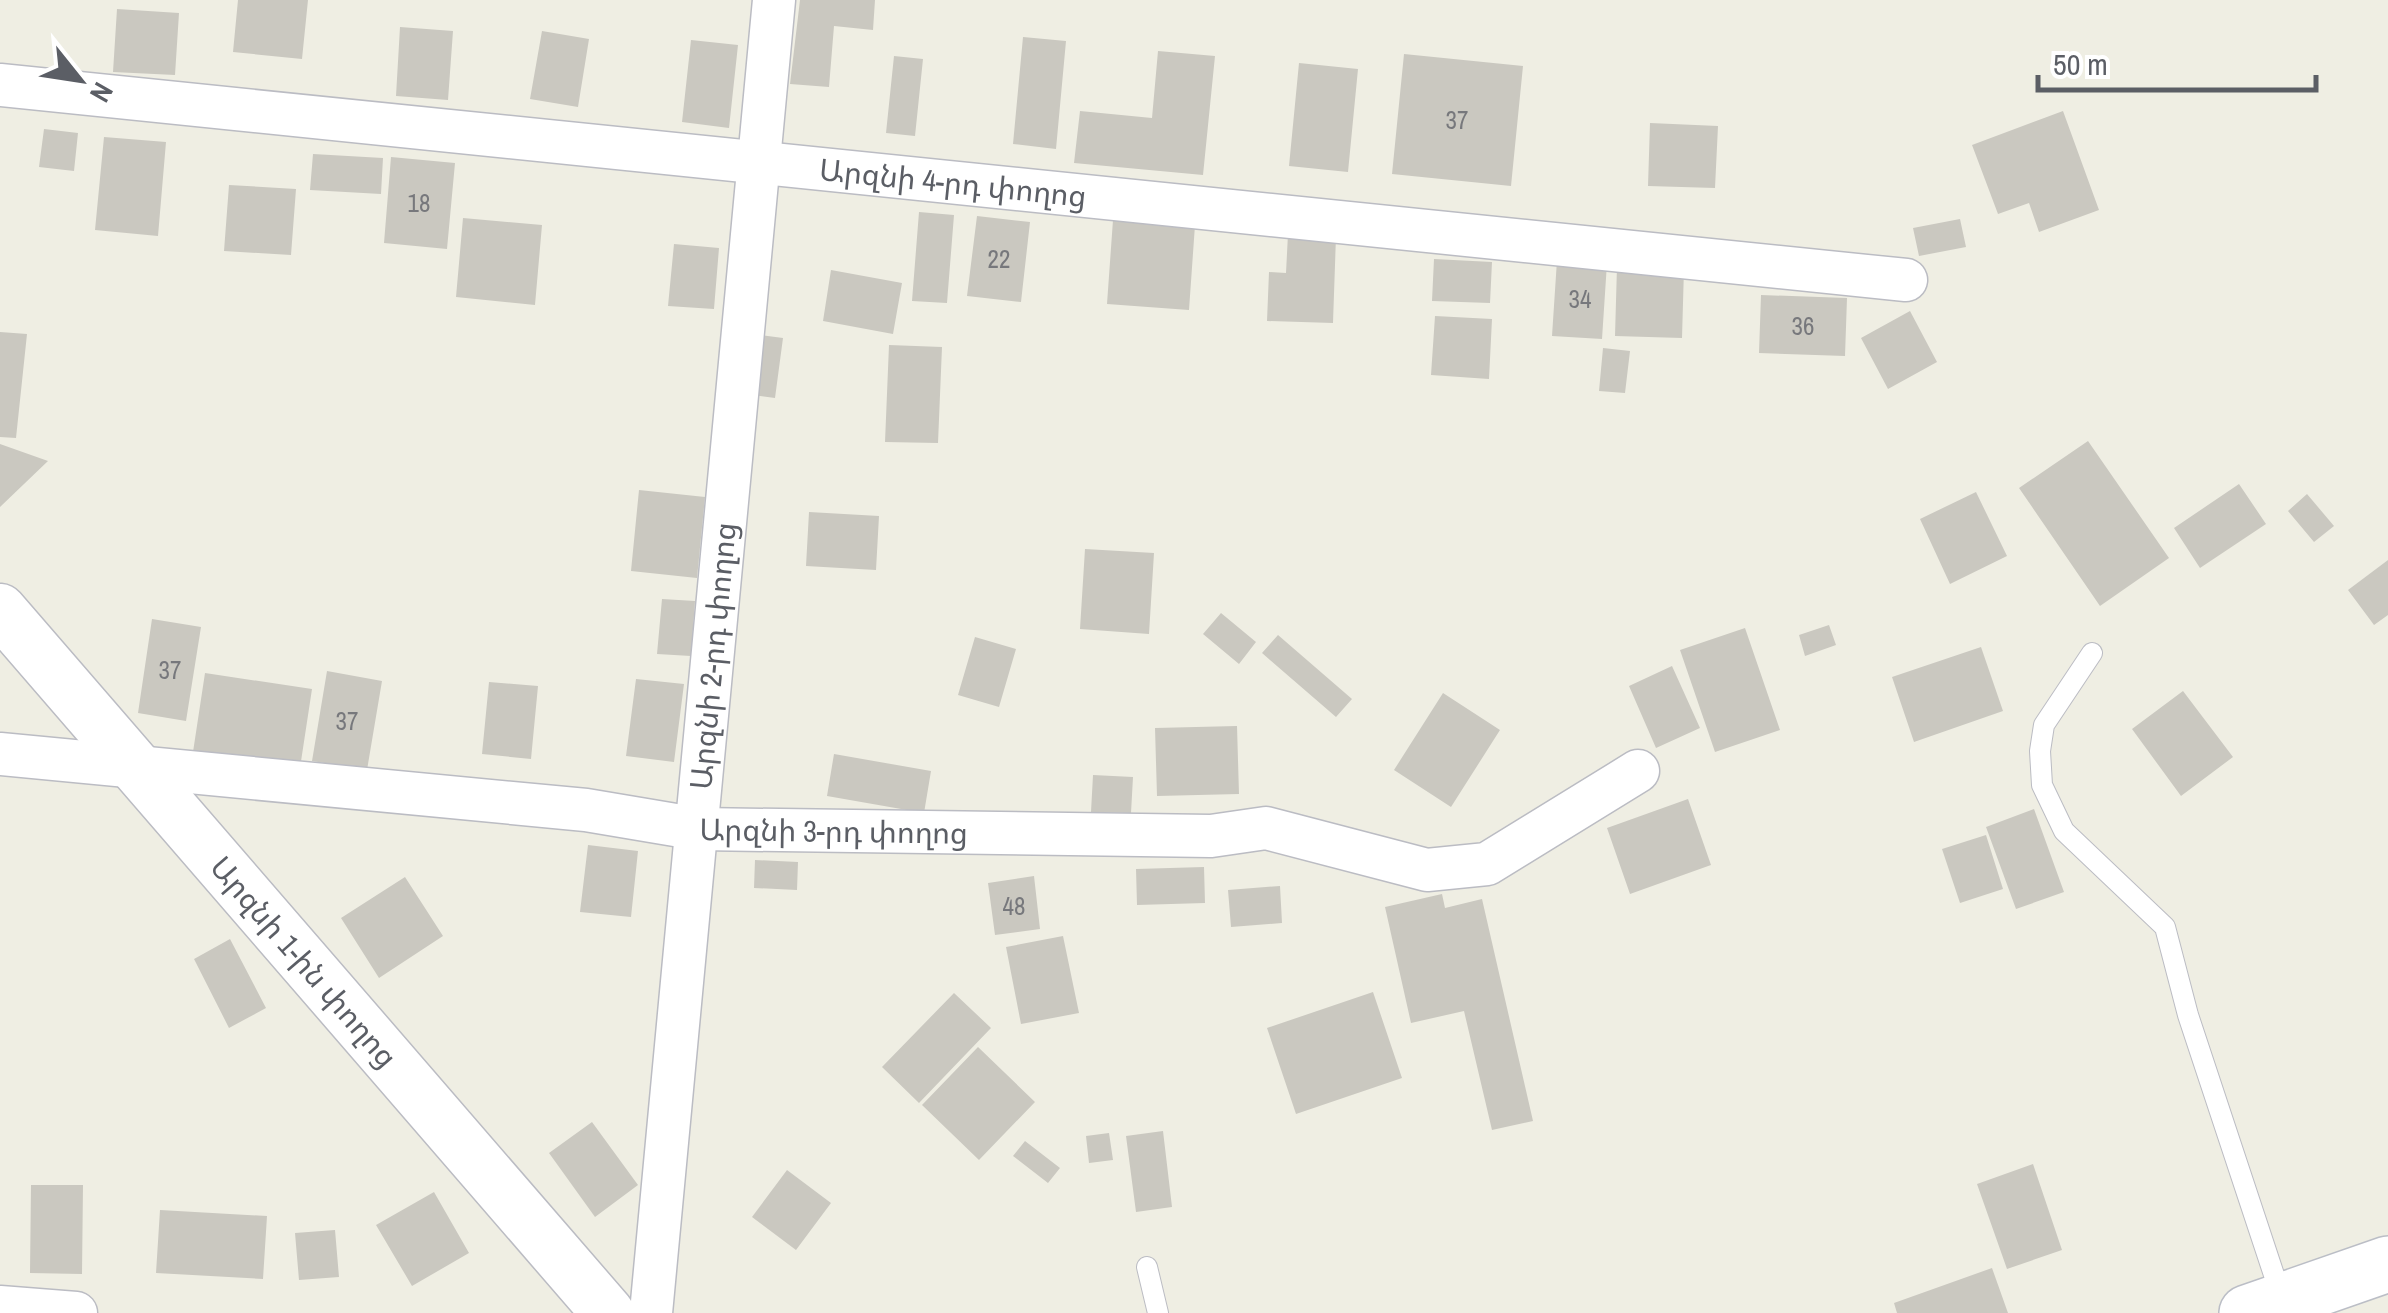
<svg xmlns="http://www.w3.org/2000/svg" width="2388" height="1313" viewBox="0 0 2388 1313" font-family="'Archivo Narrow','Noto Sans Armenian',sans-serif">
<rect width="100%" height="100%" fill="#efeee3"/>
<path fill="#cac8c0" d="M238 0H308L302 59 233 52Z
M800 0H875L873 30 834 26 829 87 790 84Z
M117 9 179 13 175 75 113 72Z
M400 27 453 31 448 100 396 96Z
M542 31 589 39 578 107 530 99Z
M1023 37 1066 41 1056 149 1013 144Z
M691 40 738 45 729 128 682 122Z
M1158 51 1215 56 1203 175 1074 163 1080 111 1152 118Z
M1404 54 1523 66 1511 186 1392 174Z
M894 56 923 59 915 136 886 133Z
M1299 63 1358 69 1348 172 1289 166Z
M2063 111 2099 210 2039 232 2029 203 1998 214 1972 145Z
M1650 123 1718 126 1715 188 1648 186Z
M44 129 78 133 74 171 39 167Z
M104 137 166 142 158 236 95 230Z
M313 154 383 158 381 194 310 190Z
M391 157 455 163 447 249 384 243Z
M229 185 296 189 291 255 224 251Z
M919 212 954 215 947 303 912 301Z
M977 216 1030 222 1021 302 967 296Z
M463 218 542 225 535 305 456 297Z
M1960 219 1966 247 1919 256 1913 228Z
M1113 220 1195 225 1189 310 1107 304Z
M1288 234 1336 236 1333 323 1267 321 1269 272 1286 273Z
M674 244 719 248 714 309 668 306Z
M1434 259 1492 262 1490 303 1432 301Z
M1557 260 1607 263 1602 339 1552 336Z
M1617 266 1684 268 1682 338 1615 336Z
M831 270 902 283 893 334 823 321Z
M1761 295 1847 298 1845 356 1759 353Z
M1910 311 1937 362 1888 389 1861 338Z
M1435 316 1492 319 1489 379 1431 375Z
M0 332 27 334 16 438 0 437Z
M760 335 783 338 775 398 752 395Z
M889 345 942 347 938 443 885 442Z
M1603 348 1630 351 1625 393 1599 391Z
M2088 441 2169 558 2100 606 2019 488Z
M0 444 48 461 0 507Z
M2239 484 2266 524 2200 568 2174 528Z
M639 490 705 497 697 578 631 571Z
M1976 492 2007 556 1950 584 1920 519Z
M2307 494 2334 526 2314 542 2288 511Z
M809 512 879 516 876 570 806 566Z
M1085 549 1154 553 1149 634 1080 629Z
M2388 560V615L2374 625 2348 590Z
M662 599 695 601 691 656 657 654Z
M1221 613 1256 642 1239 664 1203 634Z
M152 619 201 627 186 721 138 713Z
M1829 625 1836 645 1805 656 1799 635Z
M1745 628 1780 730 1715 752 1680 650Z
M1278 635 1352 699 1336 717 1262 653Z
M975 637 1016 649 999 707 958 695Z
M1981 647 2003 711 1914 742 1892 677Z
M1672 666 1700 728 1656 748 1629 686Z
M327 671 382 681 367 770 312 761Z
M205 673 312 689 300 768 193 752Z
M636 679 684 684 674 762 626 756Z
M489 682 538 686 531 759 482 754Z
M2183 691 2233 757 2181 796 2132 729Z
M1443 693 1500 730 1451 807 1394 770Z
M1237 726 1239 794 1157 796 1155 728Z
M834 754 931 771 924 813 827 796Z
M1093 775 1133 777 1131 813 1091 812Z
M1688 799 1711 865 1630 894 1607 828Z
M2034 809 2064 892 2016 909 1986 827Z
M1986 835 2003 889 1960 903 1942 849Z
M588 845 638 851 631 917 580 912Z
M755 860 798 862 797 890 754 888Z
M1204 867 1205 903 1137 905 1136 869Z
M1034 876 1040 929 995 935 988 883Z
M405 877 443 936 379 978 341 918Z
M1280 886 1282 923 1231 927 1228 890Z
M1442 894 1445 908 1482 899 1533 1121 1492 1130 1464 1011 1411 1023 1385 907Z
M1063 936 1079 1013 1021 1024 1006 947Z
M230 939 266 1008 229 1028 194 959Z
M1373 992 1402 1078 1296 1114 1267 1028Z
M954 993 991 1028 919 1103 882 1067Z
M978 1047 1035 1102 979 1160 922 1105Z
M592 1122 638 1185 595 1217 549 1153Z
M1163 1131 1172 1207 1136 1212 1126 1136Z
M1109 1133 1113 1160 1089 1163 1086 1136Z
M1025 1141 1060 1168 1048 1183 1013 1156Z
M2033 1164 2062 1250 2007 1269 1977 1184Z
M787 1170 831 1203 796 1250 752 1217Z
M31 1185H83L82 1274 30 1273Z
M434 1192 469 1253 412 1286 376 1225Z
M160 1210 267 1216 263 1279 156 1273Z
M335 1230 339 1277 299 1280 295 1233Z
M1992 1268 2008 1313H1897L1894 1303Z"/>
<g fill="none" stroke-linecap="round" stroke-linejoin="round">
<g stroke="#bbbcc3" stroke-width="22">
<path id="service" d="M2092 653 2044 725 2040 751 2042 785 2064 831 2165 927 2188 1015 2282 1299
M1147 1267 1158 1313"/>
</g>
<g stroke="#bbbcc3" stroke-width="45">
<g id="minor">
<path id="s1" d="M0 85 1906 280"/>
<path id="s2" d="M0 754 586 810 699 829 1211 836 1266 828 1427 870 1487 864 1638 771"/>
<path d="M0 1307 76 1313"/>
<path id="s3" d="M651 1313 774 0"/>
</g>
</g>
<g stroke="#bbbcc3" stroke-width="55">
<g id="tertiary">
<path id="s4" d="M0 610 608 1313"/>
</g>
</g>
<g stroke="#bbbec6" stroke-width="58">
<path id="secondary" d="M2247 1313 2388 1264"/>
</g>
<use href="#service" stroke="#fff" stroke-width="20"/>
<use href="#minor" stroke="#fff" stroke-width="42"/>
<use href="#tertiary" stroke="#fff" stroke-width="52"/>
<use href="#secondary" stroke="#fff" stroke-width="55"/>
</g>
<g text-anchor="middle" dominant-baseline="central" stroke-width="10" stroke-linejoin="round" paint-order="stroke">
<g font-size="25" fill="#77787c">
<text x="1457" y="120">37</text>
<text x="419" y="203">18</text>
<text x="999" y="259">22</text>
<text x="1580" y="299">34</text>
<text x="1803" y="326">36</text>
<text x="170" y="670">37</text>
<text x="347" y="721">37</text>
<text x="1014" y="906">48</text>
</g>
<g font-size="30" fill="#5b5e65" stroke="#fff">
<text stroke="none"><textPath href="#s1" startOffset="958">Արզնի 4-րդ փողոց</textPath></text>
<text stroke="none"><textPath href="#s3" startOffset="660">Արզնի 2-րդ փողոց</textPath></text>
<text stroke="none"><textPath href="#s2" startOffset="838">Արզնի 3-րդ փողոց</textPath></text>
<text stroke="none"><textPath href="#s4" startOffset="465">Արզնի 1-ին փողոց</textPath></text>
</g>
</g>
<g transform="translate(80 80) rotate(120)" stroke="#ffffff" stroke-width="8" paint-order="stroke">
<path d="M0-8L18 38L0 25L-18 38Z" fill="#5b5e65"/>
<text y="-15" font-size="28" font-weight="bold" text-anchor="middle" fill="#5b5e65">N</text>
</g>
<path d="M2038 75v15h278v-15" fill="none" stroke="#5b5e65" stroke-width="5"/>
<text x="2053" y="75" font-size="30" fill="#5b5e65" stroke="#ffffff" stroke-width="8" paint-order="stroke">50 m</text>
</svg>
